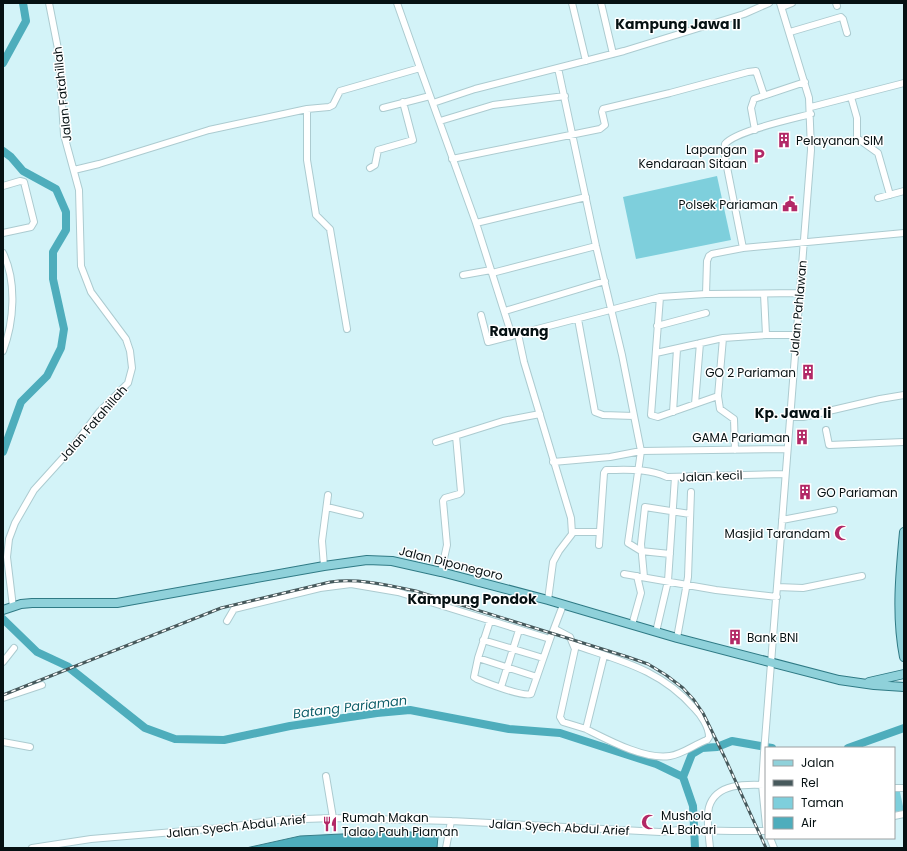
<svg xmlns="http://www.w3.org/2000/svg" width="907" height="851" viewBox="0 0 907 851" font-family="Poppins,sans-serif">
<rect width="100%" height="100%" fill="#d3f3f8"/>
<path fill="#7ecfdc" d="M717 176 731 240 636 259 623 197Z
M894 791 900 792 904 811 894 812Z"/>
<path fill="#4eadbc" stroke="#387e89" d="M404 831 438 836 437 848H246L300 836Z"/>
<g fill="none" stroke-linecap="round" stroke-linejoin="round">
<path stroke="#4eadbc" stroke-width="8" d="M3 63 26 21 23 3
M3 151 11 157 23 171 56 189 66 212V230L53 252V279L64 329 61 348 47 376 21 402 3 452
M3 619 37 652 67 666 145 728 175 739 224 740 290 726 377 713 410 710 509 729 560 733 656 764 683 777 693 806 695 848
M848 748 904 728
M683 777 692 754 702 748 717 747 732 741 772 748"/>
<g stroke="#accbd0" stroke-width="8">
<path id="minor" d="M397 3 420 68
M572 3 586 61
M601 3 613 54
M836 3 837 6
M782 7 792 3
M790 32 841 17 843 19 847 33
M558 68 596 246 622 355 641 451 787 449
M851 97 857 118V138L878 153 890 195
M433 103 475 89 624 51 744 14 769 3
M811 107 904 83
M383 108 430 96
M307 109V160L316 215 330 229 347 329
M440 121 493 105 565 96
M755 130 751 108 754 99 805 82
M452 159 600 129 605 125 602 112 603 109 670 93 748 72 756 71 764 95
M370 168 375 165 378 150 413 140 403 102
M74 170 99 164 209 130 307 109 329 107 333 105 340 91 420 68 476 223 512 336 518 334 524 362 571 518 572 534 559 551 553 562 548 600
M3 186 20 181 24 182 34 222 31 227 3 233
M878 198 904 191
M476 223 586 197
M743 248 724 152 725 144C736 131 792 119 811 114
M3 253C17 282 14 322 3 351
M492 273 596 246
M463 275 491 270
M706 294 707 261 709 256 712 254 743 248 904 233
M505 311 605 281
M481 315 488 342 512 336
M578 319 595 412 603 415 634 416
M657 326 706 313
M518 334 660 297 706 294 799 293
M766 335H796
M723 338 766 335 764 294
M656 353 723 338 718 396 658 417 651 415 660 297
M718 396 720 409 734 419 735 450
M695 404 700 343
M673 412 677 349
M790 417H803L880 399 904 395
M826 430 829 445 904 442
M436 442 503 421 540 414
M553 462 610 457 641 451 628 543 641 551 670 554
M327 507 360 515
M782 520 834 510
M573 532H600
M599 545 604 473 606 470C627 470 648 468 667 477L785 474
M324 566 322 541 328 495
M441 572 447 545 443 501 445 498 459 494 461 492 456 436
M624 574 716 590 777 597
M644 577 641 544 645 507 690 514
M777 587 803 588 862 576
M13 607 7 557 9 539 15 523 34 490 72 448 100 411 128 383 132 368 130 351 126 339 91 292 81 266 79 190 64 135 59 54 49 3
M227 621 234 609 320 588 351 584 398 592 550 639 563 605
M490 621 478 658 474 677 477 679C487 683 523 697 531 694L550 639
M632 625 641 593 637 576
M555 629 570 637 575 649 560 717 563 722 586 729 604 656
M656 632 668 581 675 477
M677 638 688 577 691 492
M483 640 543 658
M575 645C621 661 661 670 694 708 701 715 709 727 709 737L707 740C695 744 683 754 670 756 645 760 608 740 586 729
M478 658 537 677
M3 662 14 648
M501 687 519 630
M3 698 42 685
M3 742 30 747
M326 776 333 818
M894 788H904
M894 816 904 814
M766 826 762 785 764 753 811 150 809 98 780 3
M733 831H766
M770 838 774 848
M32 848 91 839 221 828 277 820 333 818 451 821 660 832 679 830
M446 848 451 821
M710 848C709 836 706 819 709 807 716 783 746 784 766 785"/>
</g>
<g stroke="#2f7a85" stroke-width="10">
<path id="major" d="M904 532C900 574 896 616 904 657
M3 610 21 604 32 603H117L324 566 367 560 392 561 441 572 548 600 677 638 839 680 874 685 904 687
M869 682 904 674"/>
</g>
<use href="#minor" stroke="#fff" stroke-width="6"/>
<use href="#major" stroke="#8fd1da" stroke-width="8"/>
<g stroke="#47595c" stroke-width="3">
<path id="rail" d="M3 695 221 608 330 582C359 578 387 585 416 591L628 657 648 664 666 675 683 688 694 700 703 713 725 758 766 848"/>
</g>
<use href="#rail" stroke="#fff" stroke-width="1.5" stroke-dasharray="4.5" stroke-linecap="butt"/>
<g stroke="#accbd0" stroke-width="8" stroke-linecap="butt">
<path id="minor-bridge" d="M679 830 733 831"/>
</g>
<use href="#minor-bridge" stroke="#fff" stroke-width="6"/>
</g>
<defs>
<g id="building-bare" transform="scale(1.2)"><path d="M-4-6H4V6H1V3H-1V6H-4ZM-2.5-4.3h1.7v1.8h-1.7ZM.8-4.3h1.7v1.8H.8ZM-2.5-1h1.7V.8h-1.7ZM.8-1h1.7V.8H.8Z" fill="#b22866" stroke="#fff" stroke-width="2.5" paint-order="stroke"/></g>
<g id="parking-bare" transform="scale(1.2)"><path d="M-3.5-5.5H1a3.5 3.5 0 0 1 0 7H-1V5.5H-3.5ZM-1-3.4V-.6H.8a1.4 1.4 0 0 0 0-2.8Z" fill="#b22866" stroke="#fff" stroke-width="2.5" paint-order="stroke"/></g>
<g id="civic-bare" transform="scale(1.2)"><path d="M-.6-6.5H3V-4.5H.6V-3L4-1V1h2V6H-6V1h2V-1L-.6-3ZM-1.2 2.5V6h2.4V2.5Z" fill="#b22866" stroke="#fff" stroke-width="2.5" paint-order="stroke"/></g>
<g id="mosque-bare" transform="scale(1.2)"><path d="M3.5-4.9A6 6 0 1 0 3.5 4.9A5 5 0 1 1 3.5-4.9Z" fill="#b22866" stroke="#fff" stroke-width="2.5" paint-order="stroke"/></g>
<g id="restaurant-bare" transform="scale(1.2)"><path d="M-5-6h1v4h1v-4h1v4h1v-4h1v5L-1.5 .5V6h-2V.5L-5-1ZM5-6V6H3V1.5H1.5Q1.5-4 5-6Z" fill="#b22866" stroke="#fff" stroke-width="2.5" paint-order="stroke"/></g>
</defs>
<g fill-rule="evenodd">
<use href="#building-bare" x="784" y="140"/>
<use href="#parking-bare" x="759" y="156"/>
<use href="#civic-bare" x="790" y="204"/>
<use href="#building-bare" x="808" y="372"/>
<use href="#building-bare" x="802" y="437"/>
<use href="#building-bare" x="805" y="492"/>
<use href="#mosque-bare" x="842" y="533"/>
<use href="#building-bare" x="735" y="637"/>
<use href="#mosque-bare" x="649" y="822"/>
<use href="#restaurant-bare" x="330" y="824"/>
</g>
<g text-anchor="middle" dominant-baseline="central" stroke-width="3" stroke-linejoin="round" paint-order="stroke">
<g font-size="12" fill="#061113" stroke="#fff">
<text transform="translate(62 94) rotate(-96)">Jalan Fatahillah</text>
<text transform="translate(798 308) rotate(-85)">Jalan Pahlawan</text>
<text transform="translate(93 423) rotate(-49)">Jalan Fatahillah</text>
<text transform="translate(711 476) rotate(-2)">Jalan kecil</text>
<text transform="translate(451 563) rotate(14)">Jalan Diponegoro</text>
<text transform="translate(236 826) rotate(-6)">Jalan Syech Abdul Arief</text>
<text transform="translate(559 827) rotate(3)">Jalan Syech Abdul Arief</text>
</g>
<g font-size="12" fill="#061113" stroke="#fff" text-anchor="start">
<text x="796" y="140">Pelayanan SIM</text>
<text x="747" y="149" text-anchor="end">Lapangan<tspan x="747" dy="14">Kendaraan Sitaan</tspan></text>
<text x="778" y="204" text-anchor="end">Polsek Pariaman</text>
<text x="796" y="372" text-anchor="end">GO 2 Pariaman</text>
<text x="790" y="437" text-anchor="end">GAMA Pariaman</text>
<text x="817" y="492">GO Pariaman</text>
<text x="830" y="533" text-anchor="end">Masjid Tarandam</text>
<text x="747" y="637">Bank BNI</text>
<text x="661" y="815">Mushola<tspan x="661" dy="14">AL Bahari</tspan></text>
<text x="342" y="817">Rumah Makan<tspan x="342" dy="14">Talao Pauh Piaman</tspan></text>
</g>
<g font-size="13" font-style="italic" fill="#10606b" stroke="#fff">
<text transform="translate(350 707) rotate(-7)">Batang Pariaman</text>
</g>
<g font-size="14" font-weight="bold" fill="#061113" stroke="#fff">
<text x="678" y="24">Kampung Jawa II</text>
<text x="519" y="331">Rawang</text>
<text x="793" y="413">Kp. Jawa Ii</text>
<text x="472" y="599">Kampung Pondok</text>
</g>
</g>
<rect width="907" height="851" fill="none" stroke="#061113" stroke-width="8"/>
<rect x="765" y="747" width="130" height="92" fill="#ffffff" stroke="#9ba0a1"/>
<rect x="773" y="760" width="20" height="6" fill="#8fd1da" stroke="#9ba0a1"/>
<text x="801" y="767" font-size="12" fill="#061113">Jalan</text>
<rect x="773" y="780" width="20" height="6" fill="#47595c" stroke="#9ba0a1"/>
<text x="801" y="787" font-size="12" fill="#061113">Rel</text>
<rect x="773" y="797" width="20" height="12" fill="#7ecfdc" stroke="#9ba0a1"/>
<text x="801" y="807" font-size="12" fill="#061113">Taman</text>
<rect x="773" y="817" width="20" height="12" fill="#4eadbc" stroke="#9ba0a1"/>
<text x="801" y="827" font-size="12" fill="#061113">Air</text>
</svg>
